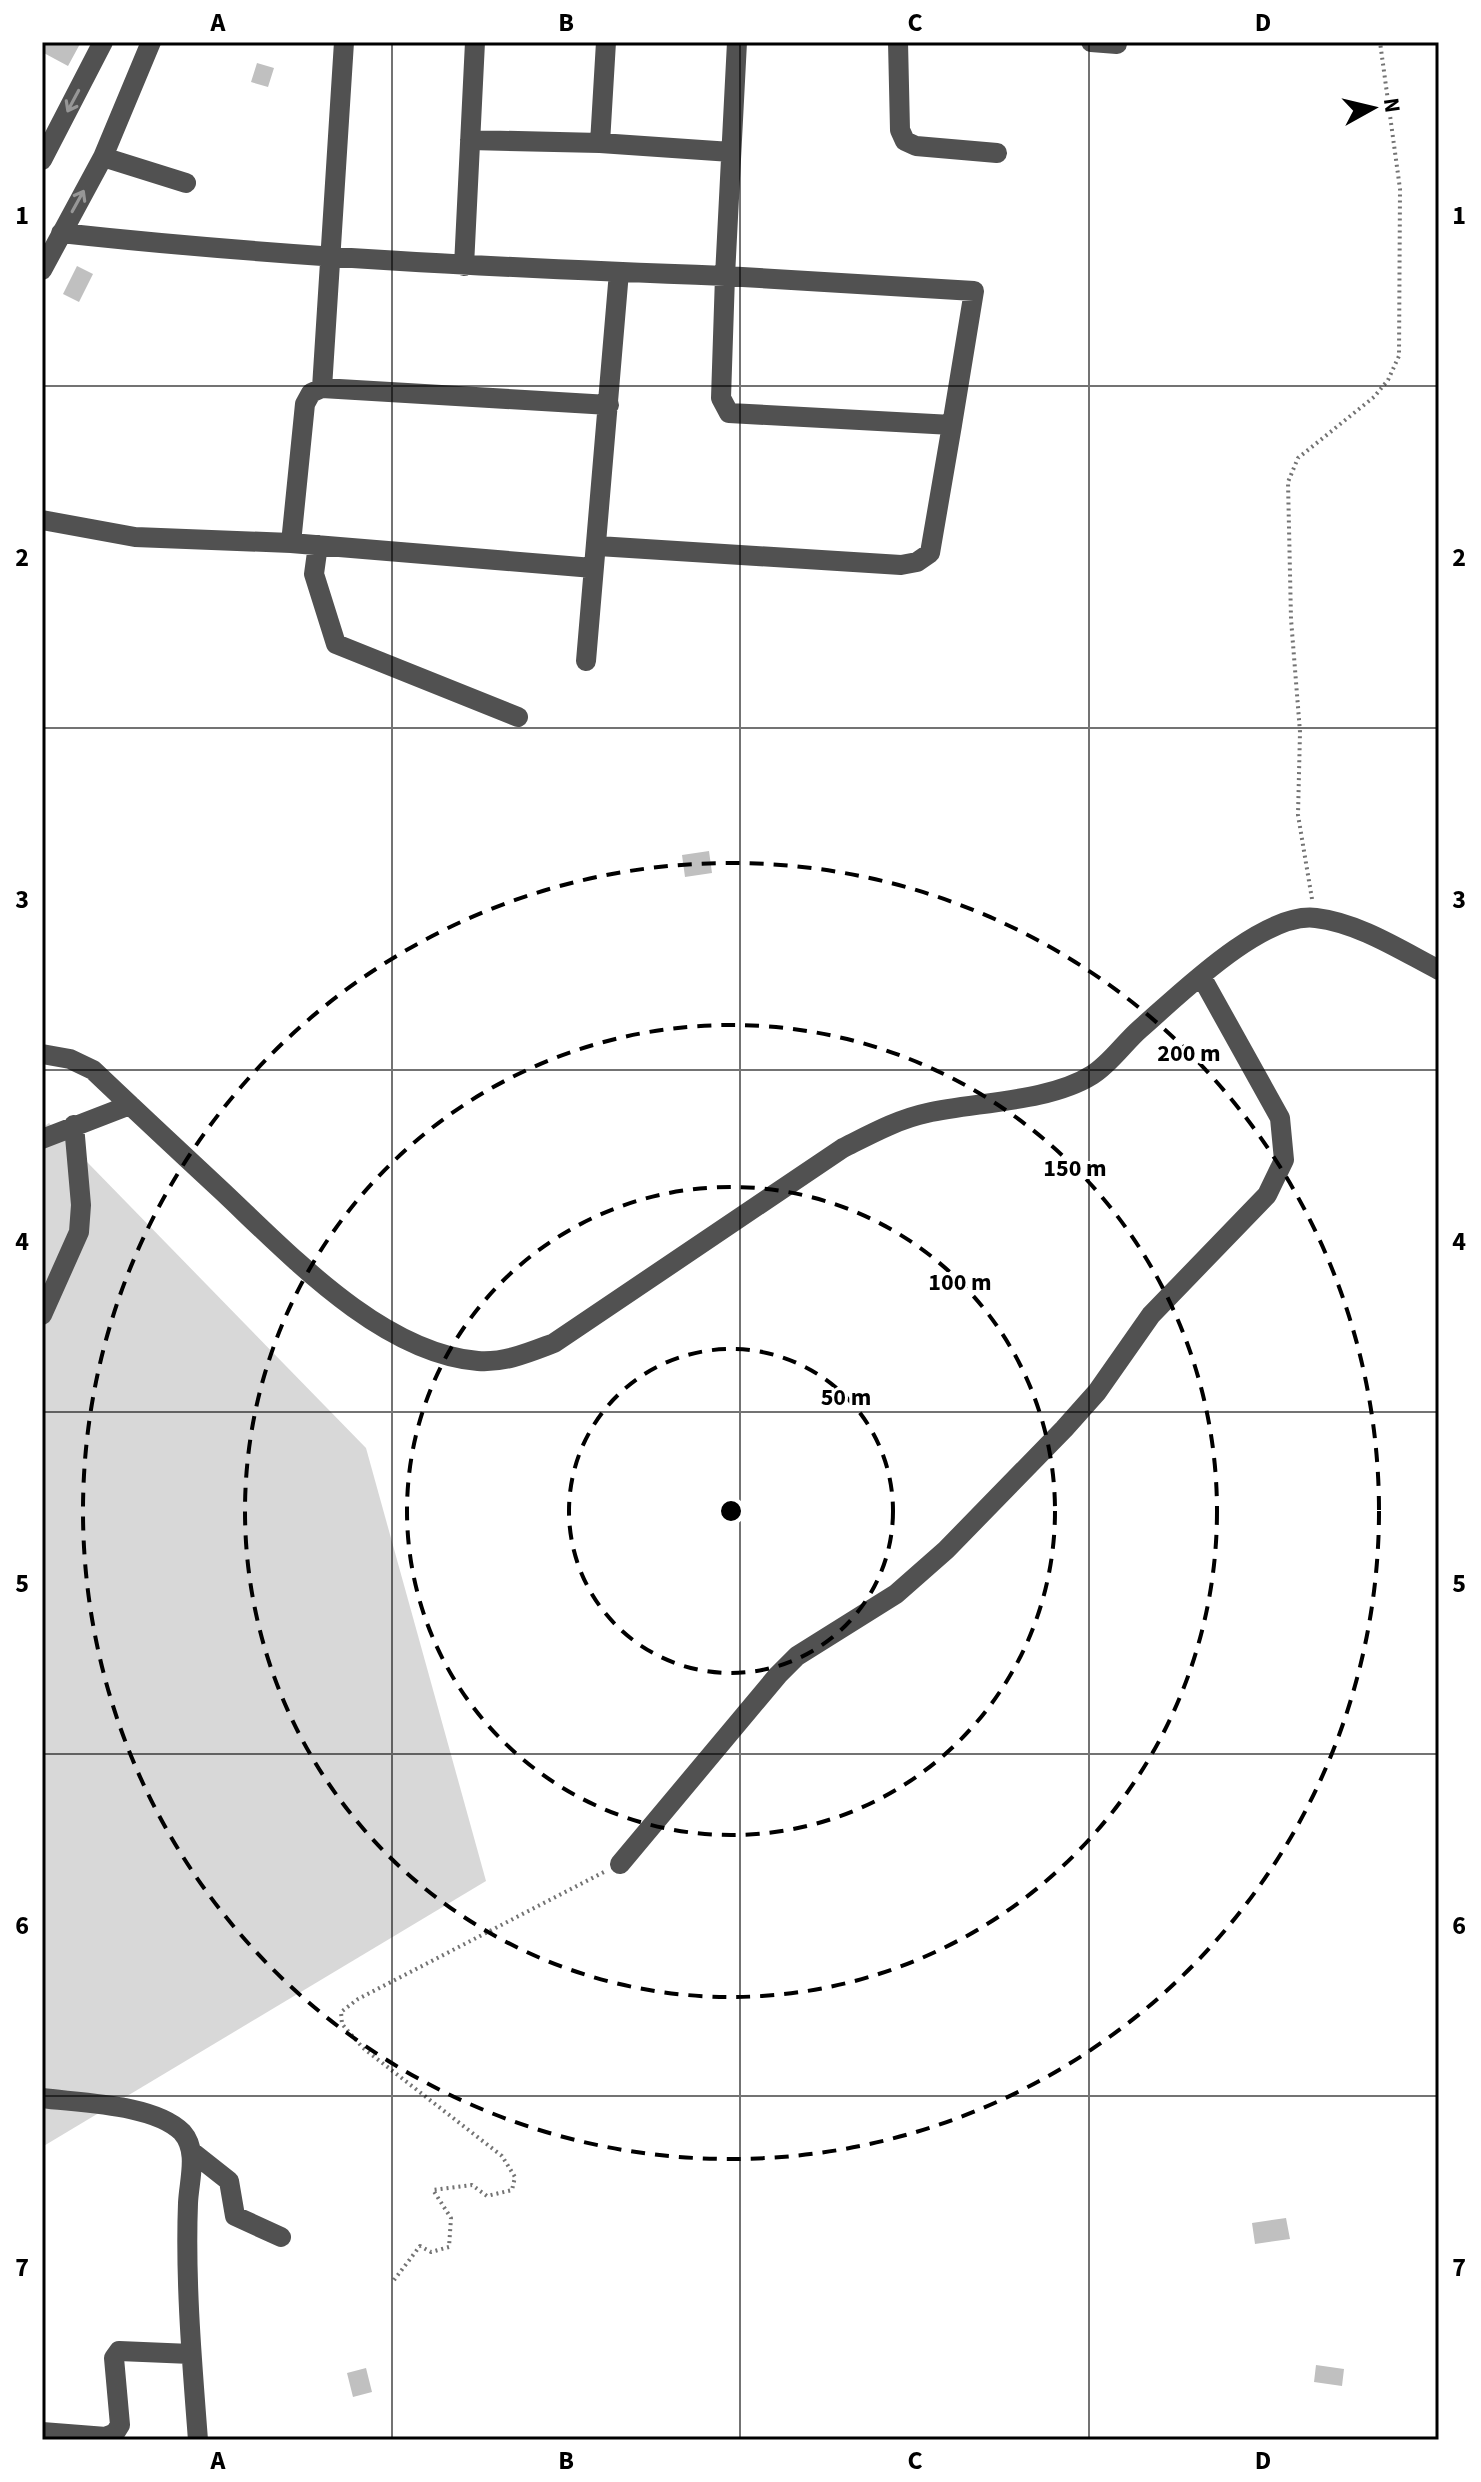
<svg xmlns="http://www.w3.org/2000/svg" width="1481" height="2482" viewBox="0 0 1481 2482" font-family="'Source Sans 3',sans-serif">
<rect width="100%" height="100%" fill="#fff"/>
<path fill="#d8d8d8" d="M49 1123 366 1448 486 1881 42 2147V1128Z"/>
<path fill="#c0c0c0" d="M42 42H81L68 66 42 52Z
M257 63 274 68 268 87 251 82Z
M77 266 93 274 79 302 63 294Z
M709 851 712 873 685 877 682 855Z
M1286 2218 1290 2239 1255 2244 1252 2223Z
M1316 2365 1344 2369 1342 2386 1314 2382Z
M366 2368 372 2392 353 2397 347 2373Z"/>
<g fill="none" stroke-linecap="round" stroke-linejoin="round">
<path stroke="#737373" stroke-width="4" stroke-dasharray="2 4" stroke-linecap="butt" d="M1312 899 1298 815 1300 732 1291 619 1288 482 1298 458 1374 397 1388 380 1399 356 1400 189 1380 42
M394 2280 420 2246 431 2252 449 2247 451 2218 433 2190 472 2185 487 2196 512 2190 515 2177 502 2156 363 2048 342 2024 341 2012 358 1999 604 1872"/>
<path stroke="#515151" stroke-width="20" d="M898 42 900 130 905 141 916 146 997 153
M1091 42 1117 44
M470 140 600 143 606 42
M600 143 731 152
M103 157 186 183
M42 160 103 42
M61 233C281 257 503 268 725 276L737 42
M464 266 475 42
M42 270 103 157 151 42
M725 276 974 291 952 425 729 413 721 398Z
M322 388 344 42
M42 520 135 537 291 543 593 568
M291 543 305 404 311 393 322 388 609 405
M318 545 314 574 336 644 518 717
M598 546 901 565 917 562 930 553 952 425
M586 661 619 272
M42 1054 70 1059 93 1070C136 1111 179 1151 222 1191 289 1254 381 1353 478 1361 505 1363 530 1352 554 1343L843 1148C869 1135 898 1119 927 1113 976 1102 1049 1102 1092 1075 1110 1064 1124 1043 1140 1029 1178 996 1263 911 1316 918 1359 923 1402 951 1439 970
M42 1139 130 1105
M42 1315 79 1232 81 1205 74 1125
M620 1864 778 1675 797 1656 896 1594 946 1550 1064 1429 1097 1392 1151 1315 1267 1195 1284 1160 1280 1118 1201 976
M42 2098C81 2103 154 2104 182 2132 199 2151 189 2180 188 2203 185 2281 192 2362 198 2440
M191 2151 229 2181 235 2216 281 2237
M42 2432 106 2437 115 2433 120 2425 114 2358 119 2351 191 2354"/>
</g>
<defs><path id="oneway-shaft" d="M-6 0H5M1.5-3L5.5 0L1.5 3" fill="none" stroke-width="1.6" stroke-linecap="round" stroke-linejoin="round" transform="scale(2)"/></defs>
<g stroke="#979797">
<use href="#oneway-shaft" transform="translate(73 101) rotate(118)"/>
<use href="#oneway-shaft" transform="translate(78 201) rotate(-61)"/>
</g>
<path fill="none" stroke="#000" stroke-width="2" stroke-opacity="0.55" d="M392 42V2440M740 42V2440M1089 42V2440M42 386H1439M42 728H1439M42 1070H1439M42 1412H1439M42 1754H1439M42 2096H1439"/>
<g fill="none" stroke="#000" stroke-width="4" stroke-dasharray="14 10">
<circle cx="731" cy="1511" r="162"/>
<circle cx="731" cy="1511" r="324"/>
<circle cx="731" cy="1511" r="486"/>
<circle cx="731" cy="1511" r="648"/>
</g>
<circle cx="731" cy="1511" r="12" fill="#000" stroke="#fff" stroke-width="4"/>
<g font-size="24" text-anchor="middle" font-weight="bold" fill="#000" stroke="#fff" stroke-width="6" stroke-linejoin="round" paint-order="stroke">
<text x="1189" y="1061">200 m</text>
<text x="1075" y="1176">150 m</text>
<text x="960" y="1290">100 m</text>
<text x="846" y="1405">50 m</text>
</g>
<rect width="1481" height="2482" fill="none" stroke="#ffffff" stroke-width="88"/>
<g transform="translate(1373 108) rotate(82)" stroke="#ffffff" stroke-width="6" paint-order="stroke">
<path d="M0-6L14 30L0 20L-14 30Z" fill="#000000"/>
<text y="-12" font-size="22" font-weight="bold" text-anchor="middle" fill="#000000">N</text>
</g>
<rect x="44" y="44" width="1393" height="2394" fill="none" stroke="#000" stroke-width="3"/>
<g font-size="26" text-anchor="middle" font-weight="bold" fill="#000">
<text x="218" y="31">A</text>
<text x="566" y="31">B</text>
<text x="915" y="31">C</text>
<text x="1263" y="31">D</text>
<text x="22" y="224">1</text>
<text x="1459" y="224">1</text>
<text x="22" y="566">2</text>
<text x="1459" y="566">2</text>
<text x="22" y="908">3</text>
<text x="1459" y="908">3</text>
<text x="22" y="1250">4</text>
<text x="1459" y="1250">4</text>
<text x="22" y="1592">5</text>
<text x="1459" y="1592">5</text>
<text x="22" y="1934">6</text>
<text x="1459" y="1934">6</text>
<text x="22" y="2276">7</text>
<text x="1459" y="2276">7</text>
<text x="218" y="2469">A</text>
<text x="566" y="2469">B</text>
<text x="915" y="2469">C</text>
<text x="1263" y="2469">D</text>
</g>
</svg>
